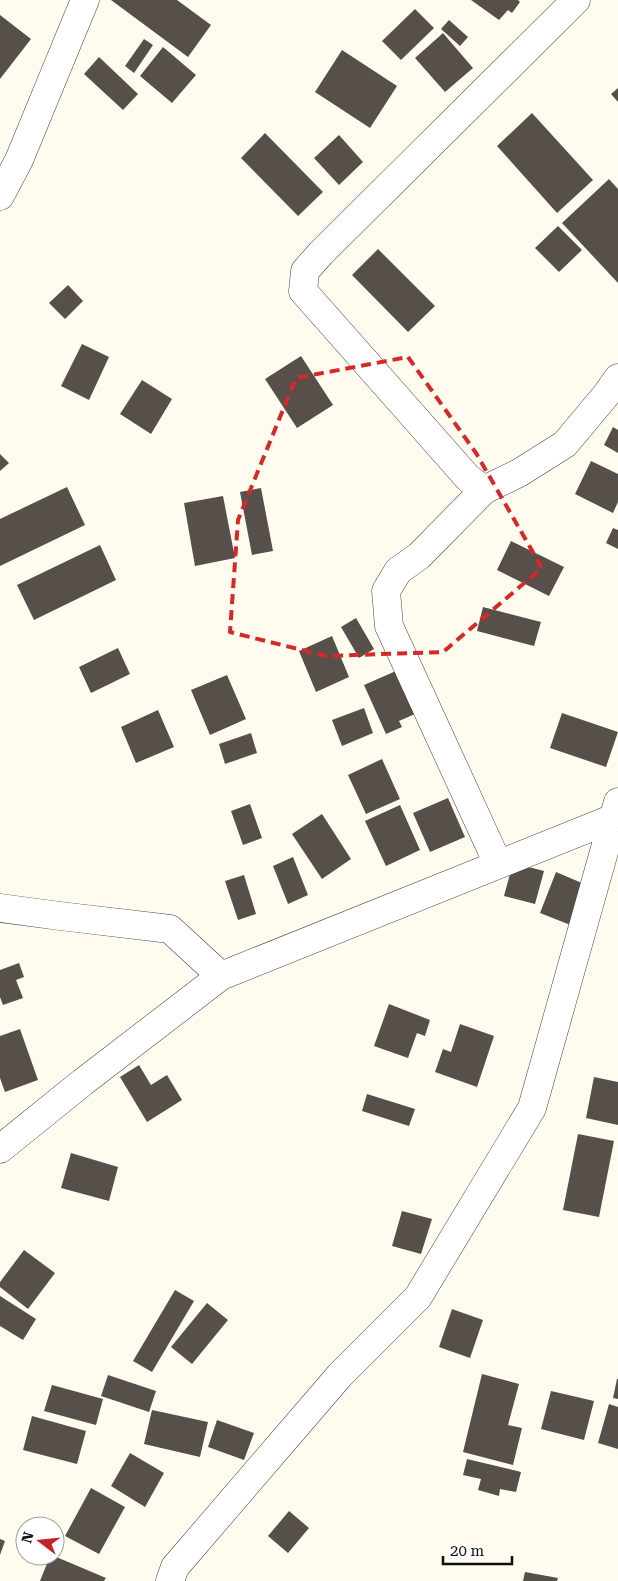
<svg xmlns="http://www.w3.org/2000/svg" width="618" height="1581" viewBox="0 0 618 1581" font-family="'Roboto Serif',serif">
<rect width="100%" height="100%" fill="#fffcef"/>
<path fill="#574f4a" d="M111 0H177L211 25 188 57Z
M471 0H518L520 2 512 13 508 10 499 20Z
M415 9 434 28 401 60 382 41Z
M0 15 31 39 0 79Z
M449 20 468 37 460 46 441 29Z
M443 33 473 68 445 92 415 58Z
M144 39 153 45 134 73 125 66Z
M163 47 196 75 172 103 140 76Z
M342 50 397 86 370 128 315 92Z
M99 57 138 94 123 110 84 74Z
M618 88V102L611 94Z
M532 113 593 180 557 213 497 146Z
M265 133 323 192 298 216 241 158Z
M339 135 363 162 339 185 314 158Z
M609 179 618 189V283L562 223Z
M558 226 582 250 559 272 535 248Z
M378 249 435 306 408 332 352 275Z
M68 285 83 301 65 319 49 303Z
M82 344 109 357 89 400 61 386Z
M301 356 333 405 297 428 265 379Z
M142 380 172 399 151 434 120 414Z
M613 427 618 430V453L604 445Z
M0 454 9 463 0 471Z
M591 461 618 474V502L613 513 575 494Z
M67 487 85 525 0 566V519Z
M261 488 273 551 252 555 240 492Z
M223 496 235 558 195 566 184 503Z
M613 528 618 530V549L606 543Z
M511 541 564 567 549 596 497 570Z
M100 545 116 580 34 620 17 585Z
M483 607 541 622 534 646 477 631Z
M356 618 374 649 359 658 341 627Z
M332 636 349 677 316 692 299 651Z
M118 648 130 674 91 693 79 667Z
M405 667 424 710 399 721 402 727 386 734 364 685Z
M227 675 246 719 210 735 191 690Z
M364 708 373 733 342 746 332 720Z
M158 710 174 747 136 763 121 727Z
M562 713 618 732 606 767 550 748Z
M251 733 257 753 225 764 219 744Z
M382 759 400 799 366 814 348 775Z
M448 798 465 837 430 852 413 813Z
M250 804 262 838 243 845 231 811Z
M400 805 420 850 386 866 365 821Z
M322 814 351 859 322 879 292 834Z
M293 857 308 895 288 904 273 866Z
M513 863 544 871 535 904 504 896Z
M556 872 589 886 573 926 540 913Z
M244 875 256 914 238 920 225 881Z
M19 963 24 977 16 980 23 998 3 1005 0 997V970Z
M389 1004 430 1020 425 1036 417 1033 408 1058 374 1046Z
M460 1024 494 1036 477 1087 435 1072 443 1049 451 1052Z
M20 1029 38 1080 5 1092 0 1078V1036Z
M139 1065 151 1085 167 1075 182 1100 147 1122 120 1077Z
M594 1077 618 1082V1125L586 1118Z
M367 1094 415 1109 409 1126 362 1111Z
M578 1134 614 1141 599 1217 563 1210Z
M71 1153 118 1167 109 1201 61 1188Z
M402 1211 432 1219 421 1254 392 1246Z
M24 1250 55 1273 28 1309 0 1287V1282Z
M175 1290 194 1301 152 1372 133 1361Z
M0 1296 36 1319 23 1340 0 1326Z
M207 1303 228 1320 192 1364 171 1347Z
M452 1309 483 1320 470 1358 439 1347Z
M482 1374 519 1384 508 1425 522 1428 513 1465 463 1452Z
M108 1375 156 1391 149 1412 101 1396Z
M617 1379H618V1399L613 1398Z
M52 1385 103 1399 96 1425 44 1411Z
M551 1391 594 1401 584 1440 541 1429Z
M609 1404 618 1407V1449L598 1443Z
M152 1410 208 1422 200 1457 144 1444Z
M32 1416 86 1431 77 1464 23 1450Z
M217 1420 254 1433 244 1460 208 1447Z
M130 1453 164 1473 145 1507 111 1486Z
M467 1459 521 1472 516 1492 500 1489 499 1496 478 1490 481 1479 463 1475Z
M91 1488 125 1507 99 1554 65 1536Z
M289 1511 309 1528 288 1553 268 1536Z
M0 1539 5 1541 0 1555Z
M50 1556H54L106 1578 104 1581H40Z
M525 1572 558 1578 557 1581H523Z"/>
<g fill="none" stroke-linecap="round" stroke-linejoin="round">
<g stroke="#414141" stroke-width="29">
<path id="minor" d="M576 0 321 253 305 271 303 291 468 478 484 490 519 473 565 444 606 395 618 378
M0 196 19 160 85 0
M484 490 419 556 398 571 386 591 389 626 498 864
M0 908 60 916 170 929 221 976
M0 1149 83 1082 221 976 614 818
M170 1581 175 1567 340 1375 418 1297 532 1108 618 802"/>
</g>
<use href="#minor" stroke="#fff" stroke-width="28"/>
</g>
<path fill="none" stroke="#d62828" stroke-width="4" stroke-dasharray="10 6" stroke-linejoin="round" d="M408 357 476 453 542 568 443 652 326 656 230 632 238 520 296 378Z"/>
<g transform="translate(40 1541) rotate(286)"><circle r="24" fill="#ffffff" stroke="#9f9f9f"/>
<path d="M0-4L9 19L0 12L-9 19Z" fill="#c02427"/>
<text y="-8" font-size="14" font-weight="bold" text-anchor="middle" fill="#0e0e0e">N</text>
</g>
<path d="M443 1556v8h69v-8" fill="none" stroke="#0e0e0e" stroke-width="2.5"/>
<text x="450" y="1556" font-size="15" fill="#0e0e0e" stroke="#ffffff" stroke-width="4" paint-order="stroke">20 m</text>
</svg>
